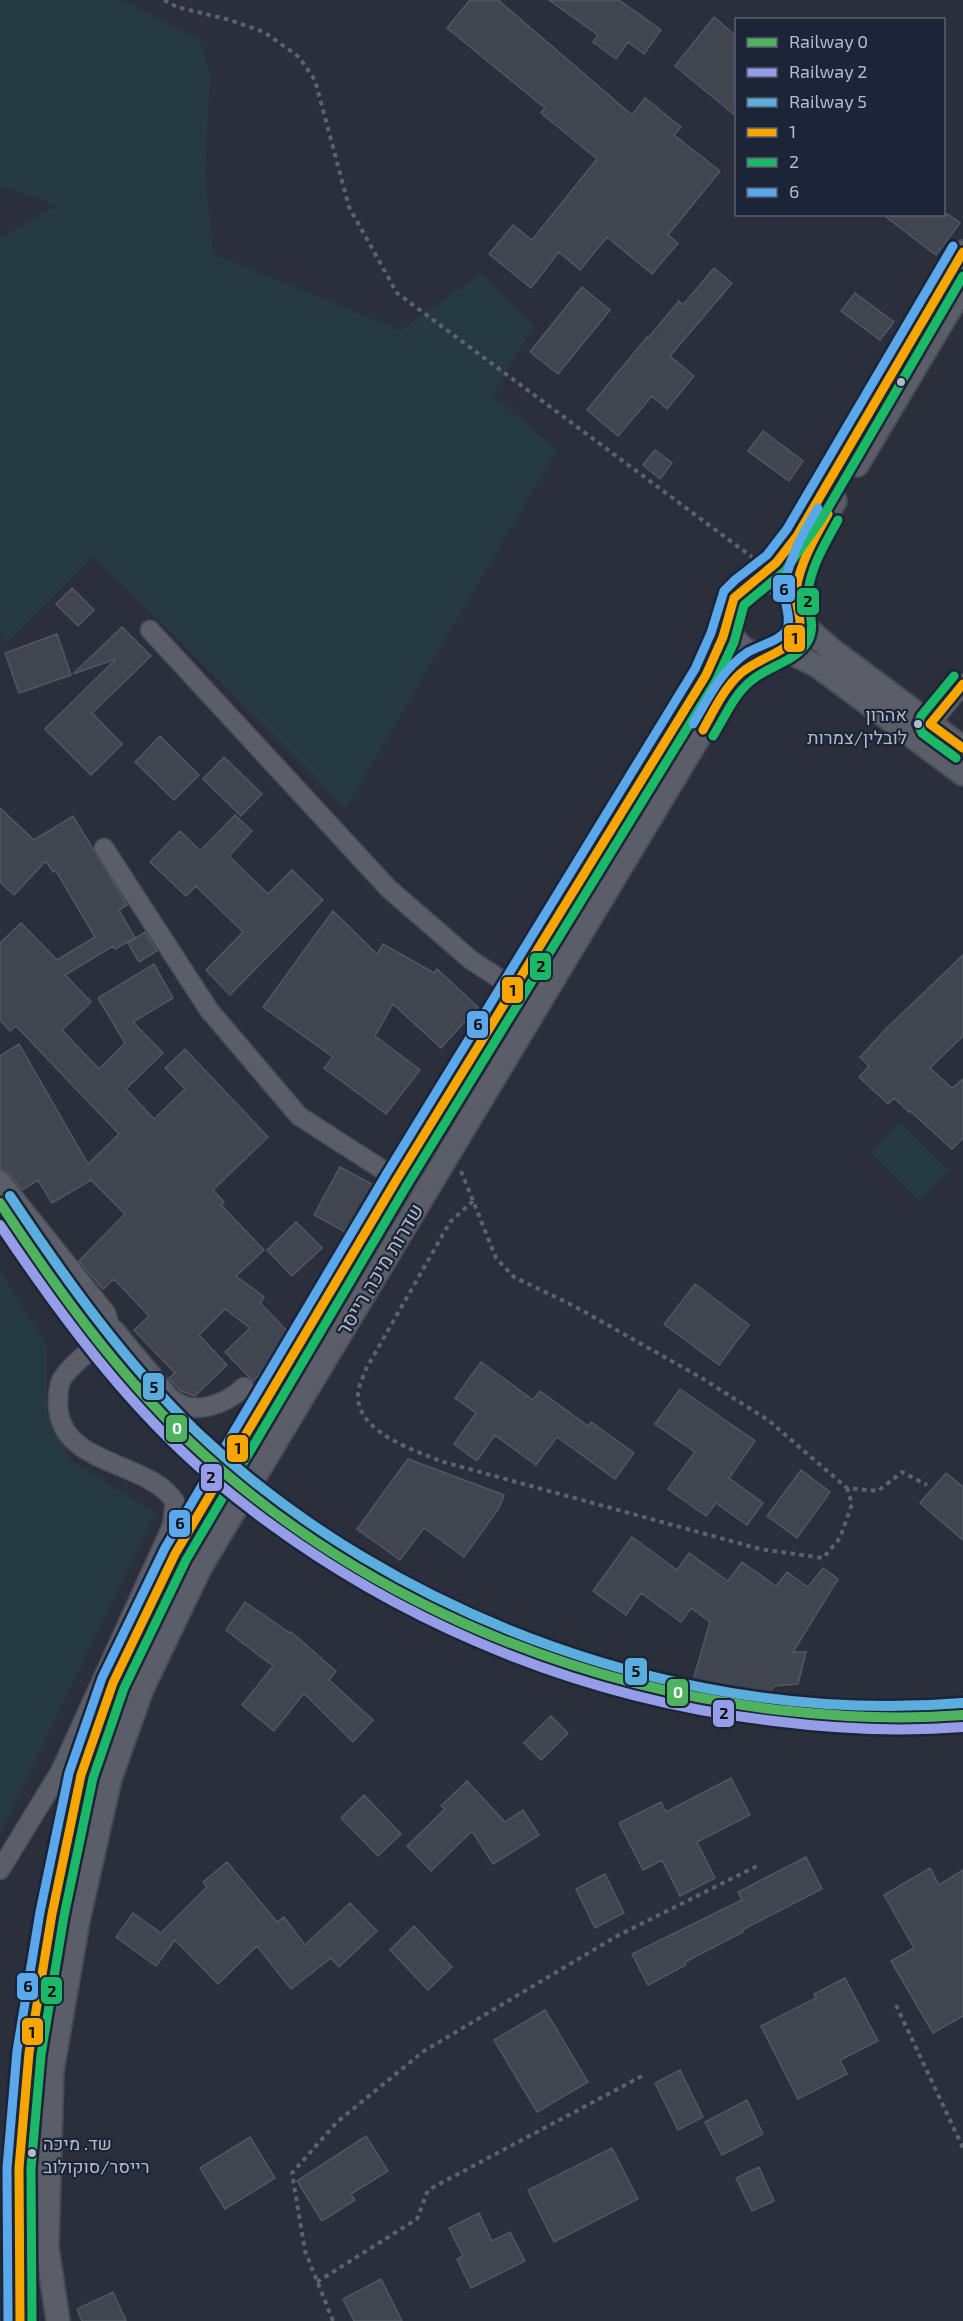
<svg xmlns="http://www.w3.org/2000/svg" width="963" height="2321" viewBox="0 0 963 2321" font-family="'Exo 2',Heebo,sans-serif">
<rect width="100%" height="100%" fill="#2a2f3b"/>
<path fill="#263a42" d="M0 0H122L200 40 210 76 205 175 213 254 400 330 482 273 534 326 493 395 557 450 346 808 95 556 6 644 0 634V238L57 205 0 186Z
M900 1122 949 1170 919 1201 870 1153Z
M0 1271 47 1345V1415L72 1461 155 1513 0 1834Z"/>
<path fill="#404550" stroke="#525762" stroke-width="1.5" d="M470 0H498L632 115 645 98 681 127 674 135 720 171 668 235 678 243 652 274 607 237 580 270 559 252 531 288 489 254 513 225 532 240 597 159 541 113 545 108 447 28Z
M549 0H619L661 30 644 54 628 42 616 59 593 42 598 35Z
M714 17 736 36V116L675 66Z
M882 214H948L960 223 936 255Z
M714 268 732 283 670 356 694 376 667 409 652 396 618 436 587 410 647 337 648 338 679 301 683 305Z
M582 287 610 310 558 374 530 352Z
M855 293 894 322 880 340 841 311Z
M763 431 803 461 789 481 748 451Z
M655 450 672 463 660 479 643 465Z
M72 588 94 610 78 626 56 604Z
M122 627 151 656 92 713 122 744 91 775 45 729 116 659 73 674Z
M57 634 71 675 19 693 5 653Z
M160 736 199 775 174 800 135 762Z
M224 757 262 794 241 816 203 779Z
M0 808 34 840 73 816 127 905 119 910 135 938 115 949 113 946 65 975 91 1002 62 1030 99 1069 125 1043 98 998 154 964 173 998 133 1022 163 1053 126 1089 154 1119 185 1089 165 1068 185 1049 268 1137 213 1190 224 1202 221 1205 264 1250 236 1276 264 1297 260 1303 290 1334 273 1362 253 1381 225 1352 250 1328 225 1309 199 1335 227 1365 195 1396 181 1391 169 1378 175 1373 134 1330 149 1316 114 1279 103 1289 79 1261 125 1214 91 1180 52 1203 38 1180 22 1190 9 1173 0 1169V1056L19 1044 88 1164 119 1134 16 1026 10 1031 0 1020V943L21 923 57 960 95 937 56 871 53 872 46 861 14 895 0 882Z
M235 815 252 831 229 856 268 894 292 870 323 900 230 995 206 970 243 932 196 886 186 896 150 862 180 831 200 851Z
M333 911 377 954 383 944 434 973 437 969 478 1007 441 1048 393 1004 375 1036 420 1070 386 1114 324 1068 333 1057 263 1007Z
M145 932 157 951 139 962 128 943Z
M963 955V1036L930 1068 952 1088 963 1079V1138L952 1149 910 1111 909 1112 894 1098 888 1104 859 1077 869 1066 860 1057 887 1028Z
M340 1167 377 1187 349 1234 314 1215Z
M296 1222 322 1248 292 1276 267 1250Z
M695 1284 749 1325 719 1365 664 1324Z
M481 1362 533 1400 540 1391 588 1426 591 1422 634 1453 615 1479 557 1437 536 1465 495 1435 477 1461 454 1444 476 1413 455 1398Z
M680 1389 755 1441 729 1478 763 1503 747 1525 716 1503 706 1516 668 1489 695 1452 655 1424Z
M408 1459 504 1495 499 1508 464 1557 424 1528 400 1560 357 1529Z
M801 1470 830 1492 797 1538 767 1516Z
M946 1473 963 1487V1540L920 1503Z
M632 1537 677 1570 689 1553 728 1581 742 1562 776 1586 787 1572 808 1587 823 1568 838 1579 793 1652H806L798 1684 774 1686 766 1698 692 1684 710 1622 691 1608 681 1622 641 1593 626 1615 593 1591Z
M245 1602 290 1633 291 1632 336 1671 329 1680 373 1720 353 1742 304 1693 274 1731 242 1705 273 1666 226 1630Z
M551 1716 568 1733 541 1760 524 1743Z
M731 1778 750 1815 697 1842 715 1878 680 1896 662 1860 643 1870 619 1823 661 1802 666 1812Z
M467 1781 505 1822 523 1810 539 1835 493 1864 472 1831 431 1871 407 1846 445 1809 441 1806Z
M364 1795 401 1834 378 1856 341 1818Z
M806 1857 822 1889 742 1930 743 1932 685 1962 686 1965 648 1985 632 1954 742 1900 738 1892Z
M227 1862 277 1922 284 1917 305 1945 350 1903 377 1931 339 1967 331 1958 291 1989 257 1946 218 1984 175 1940 156 1966 116 1937 133 1913 161 1933 207 1887 203 1882Z
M930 1868 939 1885 963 1870V2016L933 2033 891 1961 914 1948 884 1895Z
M605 1874 624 1913 595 1928 576 1889Z
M414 1926 452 1967 428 1990 390 1950Z
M845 1978 878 2041 840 2060 847 2074 798 2099 761 2026 816 1998 814 1994Z
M545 2010 588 2082 537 2112 494 2040Z
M680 2070 703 2117 678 2130 655 2083Z
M747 2100 763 2134 722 2155 705 2122Z
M366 2136 388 2171 351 2194 355 2200 322 2221 297 2181Z
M250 2137 275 2178 225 2209 200 2168Z
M612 2148 638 2199 554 2242 528 2190Z
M759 2167 774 2201 752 2211 736 2178Z
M479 2213 492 2241 510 2232 525 2261 471 2288 457 2259 463 2256 449 2228Z
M381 2279 402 2321H354L343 2299Z
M113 2292 126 2321H82L77 2309Z"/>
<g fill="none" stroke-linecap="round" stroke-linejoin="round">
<g stroke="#484c55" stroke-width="21">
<path id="minor" d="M150 630 389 889 471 960 514 988
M922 734 963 684
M104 848 209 1010 299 1116 397 1179
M0 1180 106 1313C107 1317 109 1322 109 1326 107 1342 69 1363 61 1381 58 1388 58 1397 58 1404 59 1467 149 1460 175 1502L172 1526 60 1772
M109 1328 115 1330C126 1344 137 1357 148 1370 156 1379 163 1391 172 1399 194 1417 226 1404 244 1387
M0 1870 60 1772 73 1774"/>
</g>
<g stroke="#484c55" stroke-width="26">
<path id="tertiary" d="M857 465 963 287
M728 618a37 37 0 1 1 74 0a37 37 0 1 1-74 0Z
M751 584C780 562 791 543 811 514L963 252
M796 599C802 563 816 533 835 501
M801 623 832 650 963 748
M784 649 819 667 963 774
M20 2321 19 2168 29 2053 52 1914 81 1775 113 1683 175 1554 397 1179 706 675 716 655 728 622
M58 2321 47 2247 52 2071 78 1921 110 1779 142 1689 201 1566 723 697 738 677 770 655"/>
</g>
<path stroke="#5e626b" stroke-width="4" stroke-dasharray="4.5 4.5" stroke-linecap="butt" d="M164 0 177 7 230 20 264 32 299 57 315 80 349 207 397 293 752 557
M461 1171 496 1258 514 1277 574 1306 700 1377 768 1420 847 1488 878 1491 902 1472 927 1485
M473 1201 450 1222 366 1369C363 1377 358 1387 358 1395 357 1432 412 1449 440 1461L760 1549 823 1558 840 1538 852 1504 847 1488
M896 2005 963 2148
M317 2282 417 2219 428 2190 642 2076
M333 2321 305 2251 292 2173 337 2122 424 2051 617 1936 757 1866"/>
<use href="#minor" stroke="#5b5e68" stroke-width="18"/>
<use href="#tertiary" stroke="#5b5e68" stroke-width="22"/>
<g stroke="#1c2437" stroke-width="14">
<path id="bus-1" d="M963 684 930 724 963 748
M703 730C714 710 724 688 741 673 757 659 789 651 797 635 805 620 794 606 796 590 800 563 815 537 828 514
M20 2321 19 2168 29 2053 52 1914 81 1775 113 1683 175 1554 397 1179 706 675 723 637 734 598 776 563 797 536 963 252"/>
</g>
<g stroke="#1c2437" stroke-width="14">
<path id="bus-2" d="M954 676 921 716 918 724 922 733 956 758
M713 736C725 717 734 694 752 680 770 665 796 662 808 641 817 623 806 610 808 592 811 566 826 542 838 520
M32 2321 31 2168 41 2055 64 1916 93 1778 124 1688 186 1560 407 1185 716 681 734 642 744 605 785 571 821 520 963 276"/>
</g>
<g stroke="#1c2437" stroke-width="14">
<path id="bus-3" d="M693 724C709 697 721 670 748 652 760 645 781 641 787 629 792 617 783 601 784 588 788 560 803 532 818 508
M8 2321 7 2168 17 2051 40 1912 69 1773 102 1678 165 1548 387 1173 695 669 711 633 724 591 735 580 767 555 787 529 953 246"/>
</g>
<use href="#bus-1" stroke="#f7a600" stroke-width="9"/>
<use href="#bus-2" stroke="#1ab867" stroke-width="9"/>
<use href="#bus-3" stroke="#5aa8eb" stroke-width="9"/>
<g stroke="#1c2437" stroke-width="15">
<path id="rail-1" d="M0 1203C56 1288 116 1372 190 1442 351 1593 560 1684 779 1710 840 1717 901 1720 963 1715"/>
</g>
<g stroke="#1c2437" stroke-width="15">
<path id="rail-2" d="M0 1225C61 1316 129 1408 213 1479 373 1613 567 1697 774 1721 837 1729 900 1732 963 1727"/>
</g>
<g stroke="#1c2437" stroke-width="15">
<path id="rail-3" d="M10 1196C66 1280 125 1363 198 1433 395 1619 691 1726 962 1703"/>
</g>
<use href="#rail-1" stroke="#4eb25e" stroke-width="10"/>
<use href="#rail-2" stroke="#959de9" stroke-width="10"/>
<use href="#rail-3" stroke="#5aaddd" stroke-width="10"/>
</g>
<g fill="#b4bacc" stroke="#1c2437" stroke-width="2">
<circle cx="901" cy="382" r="5"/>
<circle cx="918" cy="724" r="5"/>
<circle cx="32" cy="2153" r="5"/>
</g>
<g text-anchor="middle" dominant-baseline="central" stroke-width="4.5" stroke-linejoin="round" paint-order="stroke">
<g font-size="18" fill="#b4bacc" stroke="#1c2437" text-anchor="end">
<text x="907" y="714">אהרון<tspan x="907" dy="23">לובלין/צמרות</tspan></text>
<text x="43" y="2143" text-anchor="start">שד. מיכה<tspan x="43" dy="23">רייסר/סוקולוב</tspan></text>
</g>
<g font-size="20" fill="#b4bacc" stroke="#1c2437">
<text transform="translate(379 1269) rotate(-59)">שדרות מיכה רייסר</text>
</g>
</g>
<g stroke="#1c2437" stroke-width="2">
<rect x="772" y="574" width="24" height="29" rx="6" fill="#5aa8eb"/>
<rect x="796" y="587" width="24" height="29" rx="6" fill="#1ab867"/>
<rect x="783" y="624" width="23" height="29" rx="6" fill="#f7a600"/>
<rect x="529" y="952" width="23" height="29" rx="6" fill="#1ab867"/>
<rect x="501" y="976" width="23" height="28" rx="6" fill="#f7a600"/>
<rect x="466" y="1010" width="23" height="29" rx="6" fill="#5aa8eb"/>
<rect x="142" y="1372" width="23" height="29" rx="6" fill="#5aaddd"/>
<rect x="165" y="1414" width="23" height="29" rx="6" fill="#4eb25e"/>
<rect x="226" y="1434" width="23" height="29" rx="6" fill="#f7a600"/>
<rect x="200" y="1463" width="23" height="29" rx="6" fill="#959de9"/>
<rect x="168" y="1509" width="23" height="29" rx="6" fill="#5aa8eb"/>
<rect x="624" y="1657" width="24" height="29" rx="6" fill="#5aaddd"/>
<rect x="666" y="1678" width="23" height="29" rx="6" fill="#4eb25e"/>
<rect x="712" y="1699" width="23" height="29" rx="6" fill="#959de9"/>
<rect x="16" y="1972" width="23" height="29" rx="6" fill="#5aa8eb"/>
<rect x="40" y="1976" width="23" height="29" rx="6" fill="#1ab867"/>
<rect x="21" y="2017" width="23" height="29" rx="6" fill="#f7a600"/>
</g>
<g font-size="16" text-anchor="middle" font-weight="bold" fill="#fff">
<text x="177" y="1434">0</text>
<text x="678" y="1698">0</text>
</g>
<g font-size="16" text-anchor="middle" font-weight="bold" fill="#111">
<text x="784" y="595">6</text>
<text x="808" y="607">2</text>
<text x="795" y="644">1</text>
<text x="541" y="972">2</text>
<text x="513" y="996">1</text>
<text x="478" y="1030">6</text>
<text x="154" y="1393">5</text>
<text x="238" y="1454">1</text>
<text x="211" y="1483">2</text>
<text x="180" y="1529">6</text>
<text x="636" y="1677">5</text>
<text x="724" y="1719">2</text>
<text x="28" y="1992">6</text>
<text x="52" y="1997">2</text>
<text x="32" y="2038">1</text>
</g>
<rect x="735" y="18" width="210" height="198" fill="#1c2437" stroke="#596073" stroke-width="1.5"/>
<rect x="747" y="38" width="30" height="9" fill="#4eb25e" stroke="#596073" stroke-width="1.5"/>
<text x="789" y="48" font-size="18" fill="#b4bacc">Railway 0</text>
<rect x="747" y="68" width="30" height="9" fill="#959de9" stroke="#596073" stroke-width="1.5"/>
<text x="789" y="78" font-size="18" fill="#b4bacc">Railway 2</text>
<rect x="747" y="98" width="30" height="9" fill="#5aaddd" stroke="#596073" stroke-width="1.5"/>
<text x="789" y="108" font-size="18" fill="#b4bacc">Railway 5</text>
<rect x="747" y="128" width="30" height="9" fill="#f7a600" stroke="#596073" stroke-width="1.5"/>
<text x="789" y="138" font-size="18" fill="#b4bacc">1</text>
<rect x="747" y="158" width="30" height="9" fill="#1ab867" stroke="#596073" stroke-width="1.5"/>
<text x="789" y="168" font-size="18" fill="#b4bacc">2</text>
<rect x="747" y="188" width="30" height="9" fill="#5aa8eb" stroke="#596073" stroke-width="1.5"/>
<text x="789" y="198" font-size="18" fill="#b4bacc">6</text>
</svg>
